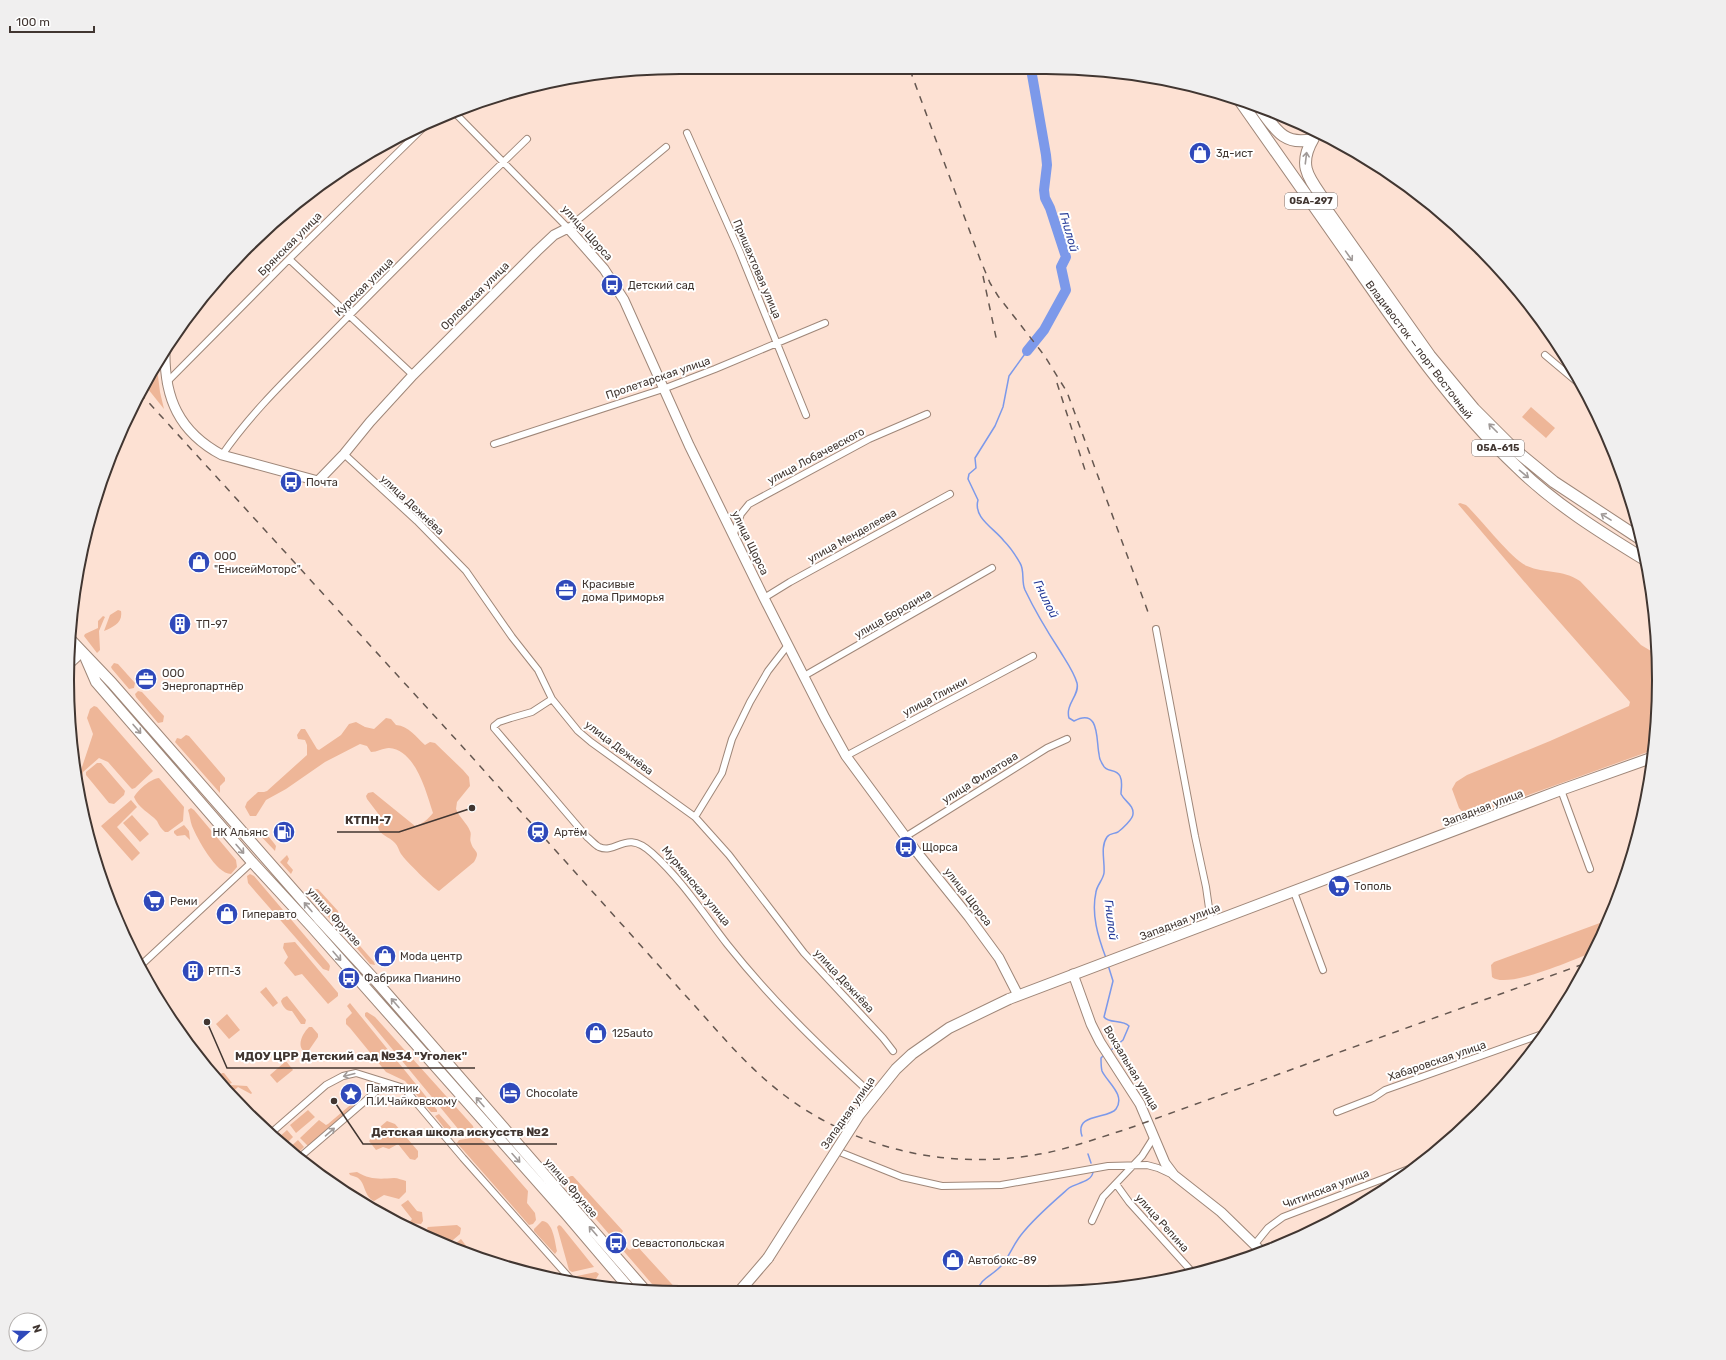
<svg xmlns="http://www.w3.org/2000/svg" width="1726" height="1360" viewBox="0 0 1726 1360" font-family="Rubik,sans-serif">
<rect width="100%" height="100%" fill="#fde1d3"/>
<path fill="#eeb698" d="M159 359 158 376 160 392 164 409 144 384Z
M1531 407 1555 428 1546 438 1522 417Z
M1460 503 1466 505C1481 519 1511 559 1527 566 1545 574 1562 569 1580 581L1641 645 1656 654 1658 720 1653 750 1467 817 1459 808 1452 789 1456 782 1467 775 1550 741 1629 706 1630 702 1534 593 1458 504Z
M118 610 121 611C123 623 113 627 104 631L110 615Z
M103 616 105 617 104 619 99 631 100 650 97 653 84 636 85 634 98 628V621Z
M114 663 118 664 135 683 134 688 129 689 112 669 111 667Z
M138 691 142 692 164 716 163 722 158 723 136 697 135 694Z
M94 706 97 707 153 771 135 788 132 789 130 787 108 762 99 758 83 772 81 780 76 781V777L81 770 93 734 87 718 90 709Z
M386 718 391 719 396 725C409 726 416 737 425 745L430 742 435 743 463 770 469 777 470 786 457 802 456 809C459 817 467 823 470 831 472 835 469 838 471 843 474 853 481 850 474 862L439 891C433 888 405 860 401 854 399 851 398 846 395 843 390 837 379 835 378 827L383 820 367 799 366 796 368 793 373 792 415 826C423 824 428 819 433 813 426 792 416 750 389 748 383 748 377 752 371 752L367 746 360 744 325 762 286 789 266 800 256 816H250L245 807 247 802 258 792H264L267 791 307 755V745L305 740 298 739 297 735 301 729H305L317 749 319 750 341 735 349 724 356 722 365 727 374 729Z
M186 735 189 736 225 778V781L220 786V793L175 742 177 738 181 739Z
M97 763H101L125 791 124 795 114 804 109 803 86 775V772Z
M159 778 184 807 183 821 168 832H165C161 829 159 825 157 821 150 813 138 808 134 797 138 790 150 779 159 778Z
M131 800 137 807 117 827 140 853 132 861 101 826Z
M191 808 194 810 236 860 237 867 231 874C216 874 197 838 192 826 190 821 190 815 188 810Z
M132 815 149 834 140 842 123 823Z
M184 825 189 831 190 840 185 835 177 836 174 833V831Z
M255 829C264 830 271 839 276 846L275 851 255 830Z
M287 855 289 859 287 863 293 870 291 874 280 862Z
M250 874 254 876 329 964 330 966 329 971 323 969 248 883 247 876Z
M315 889H318L338 911 339 922 374 962 375 965 370 964 355 946V942L346 933H343L309 896 310 893Z
M1608 920 1596 951C1577 958 1507 990 1492 977L1491 965 1494 962Z
M295 942 338 993V996L328 1004 302 974 295 976 284 963 288 957 283 948 284 943Z
M266 987 278 1003 273 1007 260 992Z
M287 996 306 1020 305 1024H301L292 1011C287 1012 282 1006 281 1001L283 998Z
M350 1003 437 1110V1112H431L405 1081 386 1072 350 1028 346 1024V1019L352 1013 347 1006Z
M367 1012 375 1017 473 1126 474 1130 473 1131 463 1132 459 1130 365 1016V1013Z
M227 1014 240 1030 229 1039 216 1024Z
M309 1027H312L318 1034V1037L307 1053C295 1048 302 1034 309 1027Z
M286 1061 293 1070 277 1083 270 1075Z
M222 1073H224L232 1083 223 1086 218 1080V1077Z
M230 1085 247 1086 252 1093 251 1094 238 1087 230 1094 225 1089Z
M355 1101 358 1104 308 1146 300 1138 319 1120 326 1125 328 1124Z
M308 1110 315 1117 296 1133 290 1125Z
M439 1114 455 1132V1133H448L435 1116Z
M387 1121 395 1124 418 1151V1157L415 1160 410 1159 398 1144 389 1149 383 1147 376 1150 369 1141 374 1135 375 1131Z
M287 1130 293 1137 285 1145 278 1138Z
M478 1137 488 1145 528 1191 527 1203 535 1213 536 1220 533 1224 529 1225 457 1143 459 1140Z
M298 1140 304 1147 298 1153 296 1154 289 1148Z
M357 1172C370 1180 380 1179 394 1178 398 1178 402 1180 406 1181V1192L399 1199 384 1195 374 1201C363 1196 366 1181 356 1177 354 1176 352 1176 350 1175L349 1173Z
M571 1176H573L623 1231 620 1236 628 1249 630 1250 637 1246 680 1293C669 1292 661 1287 652 1284L565 1183V1179Z
M408 1200 417 1211 422 1212 423 1221 421 1224 409 1223 412 1219 401 1205Z
M542 1221C553 1221 555 1242 557 1251L555 1254 534 1231V1229Z
M457 1225 461 1228 460 1234 446 1246 431 1239 427 1228 428 1227Z
M559 1225 561 1226 594 1267 572 1272 569 1270 557 1227Z
M461 1239 473 1255 450 1248Z
M596 1272 599 1274 593 1284 580 1283 576 1279 577 1276Z"/>
<g fill="none" stroke-linecap="round" stroke-linejoin="round">
<path stroke="#7c99ea" stroke-width="1.5" d="M1027 351 1009 376 1003 407 995 426 975 458 976 468 969 474 968 479 978 500C973 518 994 528 1004 541 1010 547 1016 556 1020 563 1025 571 1021 581 1025 590 1035 611 1047 631 1060 651 1066 661 1074 672 1077 683 1080 695 1065 704 1069 718L1074 721C1100 707 1096 740 1099 754 1099 757 1101 762 1103 765 1106 773 1116 768 1120 776 1123 782 1121 788 1121 794 1125 802 1134 805 1133 814 1133 819 1122 829 1118 832 1114 834 1110 833 1107 837 1100 847 1105 861 1104 873 1103 880 1097 885 1096 892 1091 914 1098 937 1106 958
M1108 965 1113 981 1104 1017C1109 1024 1122 1019 1129 1026L1123 1040 1111 1050
M1082 1136C1074 1113 1109 1119 1116 1109 1126 1095 1107 1082 1102 1071 1101 1067 1101 1062 1101 1058L1104 1055
M1088 1154 1091 1163
M977 1292C980 1278 992 1276 1001 1266 1009 1257 1013 1245 1021 1235 1034 1218 1053 1202 1069 1188 1076 1183 1092 1182 1093 1172"/>
<path stroke="#7c99ea" stroke-width="10" d="M1027 351 1044 330 1066 290 1061 267 1066 257 1050 208 1045 198 1044 190 1047 165 1046 155 1031 69"/>
<g stroke="#9f8779" stroke-width="8">
<path id="minor" d="M453 111 568 228 666 147
M687 133 739 250 806 415
M289 259 413 375
M1545 355 1583 387
M166 383 289 259 430 121
M494 444 663 389 715 369 825 323
M344 454 417 521 466 571 512 637 538 670 552 699 578 731 591 742 695 817 729 855 804 953 883 1038 893 1051
M222 455C253 410 293 373 331 334 396 268 461 203 527 139
M733 536 741 514 749 504 869 439 927 414
M764 598 790 582 950 494
M1156 629 1195 836 1206 887 1211 922
M804 676 992 568
M552 699 532 712 511 718 499 722 494 726V728L587 837C591 840 595 845 599 847 617 855 625 828 652 853 681 879 703 913 727 944 769 997 816 1043 866 1089
M846 756 1033 656
M1561 790 1590 869
M695 817 722 773 732 739 750 702 768 671 788 645
M905 837 1047 748 1067 739
M1294 892 1323 970
M139 967 252 862
M1337 1112 1373 1098 1385 1090 1545 1033
M271 1133 326 1085 343 1076 356 1073 404 1088 463 1158 574 1283
M842 1153 902 1177 942 1186 1001 1185 1108 1166 1147 1165 1158 1168 1173 1175
M300 1157 386 1083
M1116 1184 1129 1202 1194 1274
M1092 1221 1103 1197 1142 1156 1154 1137
M1255 1244 1268 1228 1283 1217 1414 1167"/>
</g>
<g stroke="#9f8779" stroke-width="11">
<path id="secondary" d="M165 350C164 398 179 432 222 455L318 481 344 454 370 422 413 375 537 251 554 235 568 228 604 269 624 300 689 445 764 598 825 718 846 756 916 851 969 917 999 958 1018 995
M68 665 82 652
M1073 974 1091 1024 1100 1042 1140 1104 1165 1163 1174 1175 1221 1212 1262 1252"/>
</g>
<g stroke="#9f8779" stroke-width="12">
<path id="primary" d="M70 639 112 683 318 918 376 981 645 1290
M86 659 96 682 252 862 311 926 566 1214 629 1288
M1009 999 1561 790 1651 758
M738 1293 768 1258"/>
</g>
<g stroke="#9f8779" stroke-width="13">
<path id="trunk" d="M1238 98C1275 150 1312 203 1349 256 1400 330 1452 406 1518 468 1555 504 1600 532 1644 559
M1258 106C1274 127 1283 147 1313 139
M1313 139C1296 168 1311 180 1327 204
M1319 199 1430 356 1474 409 1515 450 1554 482 1639 538"/>
</g>
<use href="#minor" stroke="#fff" stroke-width="6"/>
<use href="#secondary" stroke="#fff" stroke-width="9"/>
<use href="#primary" stroke="#fff" stroke-width="10"/>
<use href="#trunk" stroke="#fff" stroke-width="11"/>
<path stroke="#655750" stroke-width="1.5" stroke-dasharray="7 7" stroke-linecap="butt" d="M910 70 980 259 990 283 998 296 1044 355 1067 392 1148 612
M983 276 997 342
M1057 383 1085 470
M140 393 471 756 729 1044C746 1062 764 1080 784 1095 860 1152 953 1171 1046 1153 1074 1147 1101 1137 1127 1129L1589 962"/>
<g stroke="#9f8779" stroke-width="12" stroke-linecap="butt">
<path id="primary-bridge" d="M768 1258 859 1115 896 1069 912 1054 949 1028 1009 999"/>
</g>
<use href="#primary-bridge" stroke="#fff" stroke-width="10"/>
</g>
<defs><path id="oneway-shaft" d="M-6 0H5M1.5-3L5.5 0L1.5 3" fill="none" stroke-width="1.6" stroke-linecap="round" stroke-linejoin="round"/></defs>
<g stroke="#a09a98">
<use href="#oneway-shaft" transform="translate(1306 158) rotate(-83)"/>
<use href="#oneway-shaft" transform="translate(1349 256) rotate(55)"/>
<use href="#oneway-shaft" transform="translate(1493 428) rotate(-135)"/>
<use href="#oneway-shaft" transform="translate(1524 474) rotate(39)"/>
<use href="#oneway-shaft" transform="translate(1606 517) rotate(-148)"/>
<use href="#oneway-shaft" transform="translate(137 729) rotate(49)"/>
<use href="#oneway-shaft" transform="translate(240 849) rotate(49)"/>
<use href="#oneway-shaft" transform="translate(308 907) rotate(-131)"/>
<use href="#oneway-shaft" transform="translate(337 956) rotate(49)"/>
<use href="#oneway-shaft" transform="translate(395 1003) rotate(-131)"/>
<use href="#oneway-shaft" transform="translate(349 1075) rotate(166)"/>
<use href="#oneway-shaft" transform="translate(480 1102) rotate(-131)"/>
<use href="#oneway-shaft" transform="translate(330 1132) rotate(-41)"/>
<use href="#oneway-shaft" transform="translate(516 1158) rotate(48)"/>
<use href="#oneway-shaft" transform="translate(593 1231) rotate(-131)"/>
</g>
<defs>
<g id="shop-disc" transform="scale(1.15)"><circle r="9.5" fill="#2f49ba" stroke="#fff"/><path d="M-5-2.5h2.3a2.7 3.5 0 0 1 5.4 0H5L5.5 6h-11ZM-1.5-2.5h3a1.5 2.3 0 0 0-3 0Z" fill="#fff"/></g>
<g id="bus-disc" transform="scale(1.15)"><circle r="9.5" fill="#2f49ba" stroke="#fff"/><path d="M-5-6H5V4H4V6H2V4H-2V6H-4V4H-5ZM-3.5-4V0h7V-4ZM-3.5 1.2v1.5H-2V1.2ZM2 1.2v1.5H3.5V1.2Z" fill="#fff"/></g>
<g id="office-disc" transform="scale(1.15)"><circle r="9.5" fill="#2f49ba" stroke="#fff"/><path d="M-6-3h4V-5.5h4V-3h4V5H-6ZM-1-4.5V-3h2v-1.5ZM-6 0V1H6V0Z" fill="#fff"/></g>
<g id="building-disc" transform="scale(1.15)"><circle r="9.5" fill="#2f49ba" stroke="#fff"/><path d="M-4-6H4V6H1V3H-1V6H-4ZM-2.5-4.3h1.7v1.8h-1.7ZM.8-4.3h1.7v1.8H.8ZM-2.5-1h1.7V.8h-1.7ZM.8-1h1.7V.8H.8Z" fill="#fff"/></g>
<g id="fuel-disc" transform="scale(1.15)"><circle r="9.5" fill="#2f49ba" stroke="#fff"/><path d="M-5.5-6h7V0h2V4h1.3V-2.5L3-4.5l.8-.8L6-3V5H2.5V1h-1V6h-7ZM-4.2-4.7v3.2H.2V-4.7Z" fill="#fff"/></g>
<g id="station-disc" transform="scale(1.15)"><circle r="9.5" fill="#2f49ba" stroke="#fff"/><path d="M-3-6H3Q5-6 5-4V2Q5 4 3 4L4.5 6H3L1.5 4h-3L-3 6H-4.5L-3 4Q-5 4-5 2V-4Q-5-6-3-6ZM-3.5-4v3h7v-3ZM-3.5 1v1.5H-2V1ZM2 1v1.5H3.5V1Z" fill="#fff"/></g>
<g id="supermarket-disc" transform="scale(1.15)"><circle r="9.5" fill="#2f49ba" stroke="#fff"/><path d="M-6-5.5h2.5l.6 2H6L4.5 2H-2.5L-4.4-4H-6ZM-1.5 3.2a1.3 1.3 0 1 0 .1 0ZM3 3.2a1.3 1.3 0 1 0 .1 0Z" fill="#fff"/></g>
<g id="hotel-disc" transform="scale(1.15)"><circle r="9.5" fill="#2f49ba" stroke="#fff"/><path d="M-6-4.5h1.5V1H6V5H4.5V3h-9V5H-6ZM-4 0a1.8 1.8 0 1 1 3.6 0ZM.5 0V-2.5h3Q6-2.5 6 0Z" fill="#fff"/></g>
<g id="sight-disc" transform="scale(1.15)"><circle r="9.5" fill="#2f49ba" stroke="#fff"/><path d="M0-6L1.8-2.2L6-1.7L2.9 1.2L3.7 5.4L0 3.3L-3.7 5.4L-2.9 1.2L-6-1.7L-1.8-2.2Z" fill="#fff"/></g>
</defs>
<g fill-rule="evenodd">
<use href="#shop-disc" x="1200" y="153"/>
<use href="#bus-disc" x="612" y="285"/>
<use href="#bus-disc" x="291" y="482"/>
<use href="#shop-disc" x="199" y="562"/>
<use href="#office-disc" x="566" y="590"/>
<use href="#building-disc" x="180" y="624"/>
<use href="#office-disc" x="146" y="679"/>
<use href="#fuel-disc" x="284" y="832"/>
<use href="#station-disc" x="538" y="832"/>
<use href="#bus-disc" x="906" y="847"/>
<use href="#supermarket-disc" x="1339" y="886"/>
<use href="#supermarket-disc" x="154" y="901"/>
<use href="#shop-disc" x="227" y="914"/>
<use href="#shop-disc" x="385" y="956"/>
<use href="#building-disc" x="193" y="971"/>
<use href="#bus-disc" x="349" y="978"/>
<use href="#shop-disc" x="596" y="1033"/>
<use href="#hotel-disc" x="510" y="1093"/>
<use href="#sight-disc" x="351" y="1094"/>
<use href="#bus-disc" x="616" y="1243"/>
<use href="#shop-disc" x="953" y="1260"/>
</g>
<g text-anchor="middle" dominant-baseline="central" stroke-width="4" stroke-linejoin="round" paint-order="stroke">
<g fill="#fff" stroke="#7a726f" stroke-width="1">
<rect x="1285" y="193" width="52" height="16" rx="3"/>
<rect x="1472" y="440" width="52" height="16" rx="3"/>
</g>
<g font-size="10" font-weight="bold" fill="#413631">
<text x="1311" y="201">05А-297</text>
<text x="1498" y="448">05А-615</text>
</g>
<g font-size="11" fill="#413631" stroke="#fff" text-anchor="start">
<text x="1216" y="153">3д-ист</text>
<text x="628" y="285">Детский сад</text>
<text x="306" y="482">Почта</text>
<text x="214" y="556">ООО<tspan x="214" dy="13">"ЕнисейМоторс"</tspan></text>
<text x="582" y="584">Красивые<tspan x="582" dy="13">дома Приморья</tspan></text>
<text x="196" y="624">ТП-97</text>
<text x="162" y="673">ООО<tspan x="162" dy="13">Энергопартнёр</tspan></text>
<text x="268" y="832" text-anchor="end">НК Альянс</text>
<text x="554" y="832">Артём</text>
<text x="922" y="847">Щорса</text>
<text x="1354" y="886">Тополь</text>
<text x="170" y="901">Реми</text>
<text x="242" y="914">Гиперавто</text>
<text x="400" y="956">Moda центр</text>
<text x="208" y="971">РТП-3</text>
<text x="364" y="978">Фабрика Пианино</text>
<text x="612" y="1033">125auto</text>
<text x="366" y="1088">Памятник<tspan x="366" dy="13">П.И.Чайковскому</tspan></text>
<text x="526" y="1093">Chocolate</text>
<text x="632" y="1243">Севастопольская</text>
<text x="968" y="1260">Автобокс-89</text>
</g>
<g font-size="11" fill="#413631" stroke="#fff">
<text transform="translate(587 233) rotate(48)">улица Щорса</text>
<text transform="translate(290 244) rotate(-45)">Брянская улица</text>
<text transform="translate(757 269) rotate(67)">Пришахтовая улица</text>
<text transform="translate(364 287) rotate(-45)">Курская улица</text>
<text transform="translate(475 296) rotate(-45)">Орловская улица</text>
<text transform="translate(1419 350) rotate(53)">Владивосток — порт Восточный</text>
<text transform="translate(658 378) rotate(-19)">Пролетарская улица</text>
<text transform="translate(816 456) rotate(-28)">улица Лобачевского</text>
<text transform="translate(412 505) rotate(43)">улица Дежнёва</text>
<text transform="translate(852 536) rotate(-29)">улица Менделеева</text>
<text transform="translate(750 543) rotate(64)">улица Щорса</text>
<text transform="translate(893 614) rotate(-30)">улица Бородина</text>
<text transform="translate(935 697) rotate(-28)">улица Глинки</text>
<text transform="translate(619 748) rotate(37)">улица Дежнёва</text>
<text transform="translate(980 778) rotate(-32)">улица Филатова</text>
<text transform="translate(1483 808) rotate(-21)">Западная улица</text>
<text transform="translate(696 886) rotate(50)">Мурманская улица</text>
<text transform="translate(968 897) rotate(52)">улица Щорса</text>
<text transform="translate(334 917) rotate(48)">улица Фрунзе</text>
<text transform="translate(1180 922) rotate(-21)">Западная улица</text>
<text transform="translate(844 981) rotate(47)">улица Дежнёва</text>
<text transform="translate(1437 1061) rotate(-19)">Хабаровская улица</text>
<text transform="translate(1131 1068) rotate(59)">Вокзальная улица</text>
<text transform="translate(848 1113) rotate(-55)">Западная улица</text>
<text transform="translate(571 1188) rotate(49)">улица Фрунзе</text>
<text transform="translate(1326 1189) rotate(-21)">Читинская улица</text>
<text transform="translate(1162 1223) rotate(48)">улица Репина</text>
</g>
<g font-size="12" font-style="italic" fill="#263b98" stroke="#fff">
<text transform="translate(1069 232) rotate(74)">Гнилой</text>
<text transform="translate(1046 599) rotate(64)">Гнилой</text>
<text transform="translate(1111 920) rotate(83)">Гнилой</text>
</g>
</g>
<path d="M0 0H1726V1360H0ZM680 74H1046A606 606 0 0 1 1652 680V680A606 606 0 0 1 1046 1286H680A606 606 0 0 1 74 680V680A606 606 0 0 1 680 74Z" fill="#f0efef" fill-rule="evenodd"/>
<path fill="none" stroke="#413631" stroke-width="2" d="M680 74H1046A606 606 0 0 1 1652 680V680A606 606 0 0 1 1046 1286H680A606 606 0 0 1 74 680V680A606 606 0 0 1 680 74Z"/>
<path fill="none" stroke="#413631" stroke-width="1.5" d="M472 808L399 832H337M207 1022L227 1068H475M334 1101L363 1144H557"/>
<g fill="#413631" stroke="#fff" stroke-width="1.5">
<circle cx="472" cy="808" r="4"/>
<circle cx="207" cy="1022" r="4"/>
<circle cx="334" cy="1101" r="4"/>
</g>
<g font-size="12" text-anchor="middle" font-weight="bold" fill="#413631" stroke="#fff" stroke-width="4" stroke-linejoin="round" paint-order="stroke">
<text x="368" y="824">КТПН-7</text>
<text x="351" y="1060">МДОУ ЦРР Детский сад №34 "Уголек"</text>
<text x="460" y="1136">Детская школа искусств №2</text>
</g>
<g transform="translate(28 1332) rotate(70)"><circle r="19" fill="#ffffff" stroke="#b3afad"/>
<path d="M0-3L7 15L0 10L-7 15Z" fill="#2f49ba"/>
<text y="-6" font-size="11" font-weight="bold" text-anchor="middle" fill="#413631">N</text>
</g>
<path d="M10 26v6h84v-6" fill="none" stroke="#413631" stroke-width="2"/>
<text x="16" y="26" font-size="12" fill="#413631" stroke="#ffffff" stroke-width="3" paint-order="stroke">100 m</text>
</svg>
